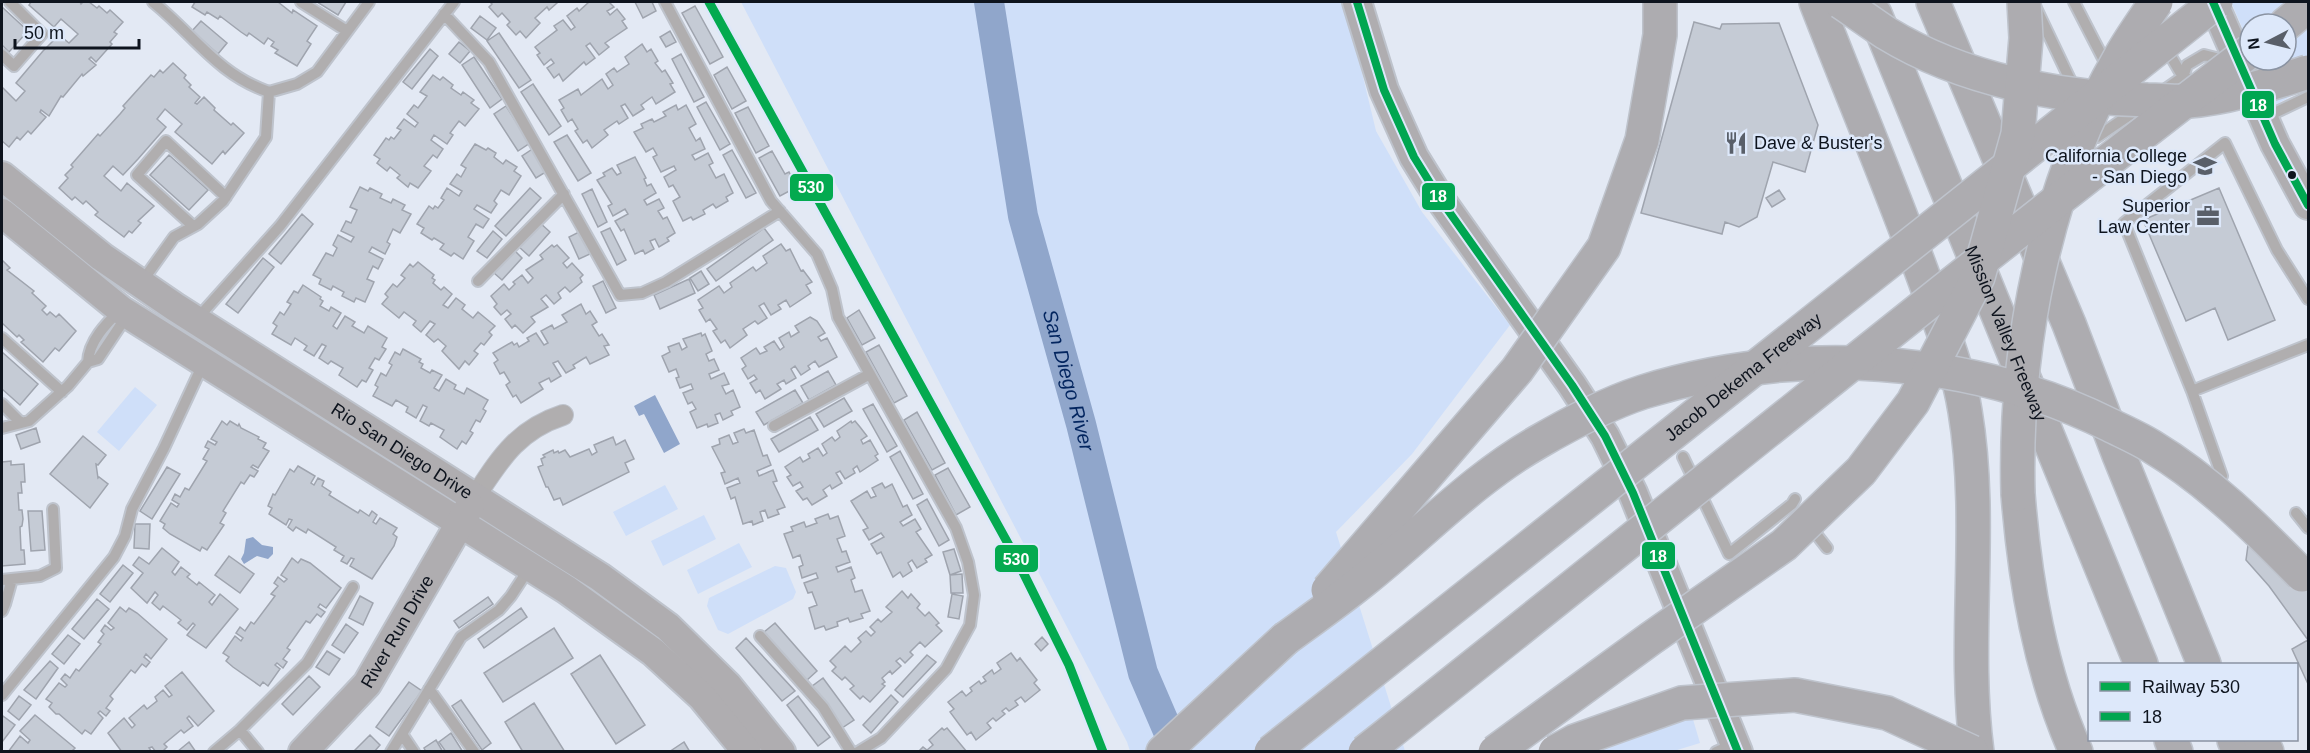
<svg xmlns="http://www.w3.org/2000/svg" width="2310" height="753" viewBox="0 0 2310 753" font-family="Arial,sans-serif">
<rect width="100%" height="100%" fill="#e3e9f4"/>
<path fill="#cfdff9" d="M741 2H1345L1376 131 1422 212 1510 325 1412 454 1336 532 1405 751H1130L1127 742Z
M2231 2H2308V87L2275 105 2256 60H2286V24H2250V46Z
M135 387 157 405 119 451 97 432Z
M665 485 678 509 626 536 613 512Z
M704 515 716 539 663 566 651 541Z
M739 543 752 567 698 594 687 570Z
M775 566 786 568 796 592 793 599 728 634 718 630 707 606 709 598Z
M1692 716 1700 743 1674 751 1576 752Z"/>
<path fill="#90a6cb" d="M655 395 680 444 664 453 644 414 639 416 634 406Z
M253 537 262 545 273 547V554L268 559 257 556 244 564 241 559 244 553 246 539Z"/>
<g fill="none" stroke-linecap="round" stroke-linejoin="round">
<path stroke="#90a6cb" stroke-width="30" id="s1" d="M989 2 1023 216 1081 424 1143 673 1177 752"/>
</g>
<path fill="#c5cbd5" stroke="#9fa4ae" stroke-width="1.5" d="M31 2H80L81 4 83 2H89L97 8 99 6 107 13 110 10 123 22 114 32 117 34 110 42 112 44 96 62 91 57 89 59 96 65 83 76 82 74 63 97 61 96 49 116 41 110 40 112 46 117 31 134 28 131 20 140 17 137 9 147 2 141V87L16 101 25 91 16 83 43 51 59 35 69 43 78 34 61 19 54 27 29 5Z
M195 2H278L292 13 293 10 317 26 307 41 311 44 297 66 275 53 278 50 271 46 274 42 268 38 264 44 249 33 247 36 241 32 220 16 218 19 207 12 205 15 192 7Z
M317 2H346L338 15Z
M490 2H556L557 3 549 10 547 7 535 18 540 23 526 38 520 31 516 35 507 25 510 22 502 13 498 17 489 7 492 4Z
M589 2H609L614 7 607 11 610 15 617 9 625 19 622 21 627 28 605 43 609 47 599 55 590 43 586 46 595 58 586 65 584 62 563 81 559 74 554 78 547 68 554 63 551 59 544 65 537 55 540 53 535 47 557 30 554 26 563 20 571 30 575 27 567 16 577 8 579 11Z
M635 2H652L656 11 643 18Z
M695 6 723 57 710 64 682 13Z
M2 7 28 31 9 52 2 45Z
M480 16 496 28 487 40 471 28Z
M201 21 227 43 218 54 192 31Z
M1694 22 1720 29 1722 24 1779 23 1818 125 1805 172 1773 162 1757 217 1739 227 1725 222 1722 234 1641 213Z
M670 31 676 42 666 47 660 37Z
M499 33 531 80 519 88 487 41Z
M459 42 470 51 460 63 449 54Z
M642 44 647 52 651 49 658 61 655 63 662 72 665 70 673 83 670 84 675 92 656 104 652 97 641 105 644 109 633 116 625 104 621 106 628 118 619 124 617 121 604 130 608 135 592 148 587 140 583 143 575 131 578 129 572 119 568 122 561 110 564 108 559 100 578 89 581 95 602 79 608 89 613 85 606 74 614 68 617 72 629 64 625 57Z
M430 49 438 56 412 89 403 82Z
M681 54 704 97 694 102 672 59Z
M474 57 502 99 490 108 462 65Z
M173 63 186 75 184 78 191 85 189 87 200 97 195 103 197 104 204 97 215 108 214 110 231 125 233 123 244 133 225 154 223 151 212 164 175 132 182 124 165 109 157 119 166 127 138 159 123 175 113 166 104 176 121 191 127 183 154 206 138 221 141 223 132 233 129 231 124 237 95 215 98 212 86 201 83 204 75 197 72 200 59 188 68 178 65 175 73 167 71 165 98 134 100 136 120 114 125 108 123 106 151 75 154 77 160 70 163 73Z
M727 67 746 101 732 109 714 75Z
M433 75 440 80 443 77 453 85 451 88 461 95 463 92 474 100 471 103 479 109 465 126 459 121 450 133 453 135 447 144 434 135 431 140 443 149 437 158 433 155 424 166 431 171 418 188 410 183 408 187 397 178 400 175 390 167 387 171 377 163 380 159 374 155 386 138 389 140 391 137 394 139 401 130 397 128 404 119 415 127 418 123 407 114 414 105 418 108 427 96 420 92Z
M533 84 561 126 549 135 521 92Z
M706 102 730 144 720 150 697 107Z
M676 105 678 110 686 105 696 124 689 128 696 141 700 138 705 149 692 155 695 160 708 153 713 163 709 165 716 178 724 174 733 193 726 197 728 201 716 208 713 204 703 210 705 214 693 220 691 217 683 221 673 201 680 197 673 185 669 187 664 177 676 170 674 166 661 172 653 157 657 155 653 148 646 152 634 132 643 128 641 124 652 119 654 122 666 116 663 112Z
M506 106 530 143 518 151 494 114Z
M748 107 769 146 756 153 735 113Z
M567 135 591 173 578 181 554 142Z
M475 144 486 150 488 148 496 153 494 157 503 164 506 160 517 167 514 171 521 176 509 195 501 190 494 201 497 204 491 213 477 205 474 209 489 219 483 228 476 224 468 237 474 241 463 259 454 253 451 256 440 249 444 244 434 238 432 240 421 233 424 228 417 224 429 206 433 209 435 206 438 208 444 200 441 198 447 188 459 196 462 191 450 184 457 174 461 177 466 168 461 165Z
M534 148 549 170 536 178 522 156Z
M732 150 756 193 746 198 723 155Z
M772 151 785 174 789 172 797 187 780 196 759 158Z
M169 155 208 190 189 210 150 175Z
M635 157 646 178 644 179 647 186 651 184 656 193 644 200 647 205 659 199 664 208 658 211 663 219 667 217 675 233 667 238 669 241 659 247 655 239 650 241 654 249 645 254 643 250 635 254 624 229 621 231 615 221 628 214 625 209 613 216 608 206 612 204 597 180 605 176 603 173 612 168 617 175 621 173 617 165Z
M360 187 368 191 370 188 382 194 380 198 391 203 393 199 405 205 402 210 411 214 400 233 393 229 387 242 390 244 385 254 372 247 369 252 383 259 378 269 373 266 367 279 374 282 365 302 356 298 354 302 342 296 344 292 333 286 331 290 319 284 321 279 313 275 326 253 333 256 337 248 333 245 338 235 351 242 354 237 341 231 346 221 351 223 357 210 350 207Z
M530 188 541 198 506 236 495 226Z
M2219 188 2275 320 2228 340 2215 308 2186 321 2143 220Z
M592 189 607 222 598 227 582 194Z
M1779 190 1785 199 1772 207 1766 198Z
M302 214 313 224 281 264 269 254Z
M539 222 550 232 529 256 518 246Z
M610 228 626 260 617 265 601 232Z
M764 228 773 240 716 281 707 269Z
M493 231 502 239 487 258 477 251Z
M579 232 590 254 579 259 569 237Z
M781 244 786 251 790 249 801 271 803 270 812 282 806 285 811 293 790 307 786 300 778 305 781 309 771 315 764 303 759 306 767 318 758 324 755 321 743 329 747 335 730 348 725 340 721 343 713 331 717 329 710 319 706 322 699 310 703 308 698 300 719 286 724 293 732 287 730 283 753 267 756 271 767 263 763 256Z
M552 245 554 247 557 245 569 258 563 263 567 268 572 263 583 275 580 278 582 282 570 292 565 287 558 293 561 298 554 304 546 295 541 299 548 307 531 317 535 322 523 333 515 325 512 328 505 319 511 314 507 310 501 315 494 307 497 304 491 296 504 284 509 290 515 284 513 282 522 275 528 283 533 278 526 270 543 259 540 255Z
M514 250 522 258 502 280 494 273Z
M263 258 274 267 238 313 226 304Z
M2 260 10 268 7 270 34 291 32 293 46 306 42 310 47 315 50 312 56 317 59 314 76 331 59 351 55 348 43 362 21 342 24 340 19 335 17 337 2 323Z
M418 262 434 275 432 278 435 280 433 283 441 290 444 287 452 294 443 305 448 308 456 298 465 305 462 309 473 318 478 312 495 326 489 332 492 335 484 345 481 343 474 351 478 354 469 365 465 361 459 369 442 351 446 346 438 339 434 342 426 335 435 324 430 321 421 332 413 325 416 321 404 312 399 318 382 304 388 297 385 294 393 284 397 287 405 278 401 275 410 264 413 267Z
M701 271 709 284 698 291 690 278Z
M689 279 695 293 660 309 654 295Z
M603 281 616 308 606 313 593 286Z
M303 285 321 297 320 299 323 301 320 306 329 311 331 307 341 313 333 326 337 329 345 316 355 322 352 326 364 333 368 326 387 338 382 347 386 349 379 360 375 358 369 368 373 370 366 382 362 380 357 387 339 375 343 368 331 361 328 364 319 358 326 346 322 344 314 356 304 350 307 346 295 338 291 345 272 334 277 326 273 323 280 312 284 315 291 304 287 302 294 291 298 293Z
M581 304 586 314 590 311 597 322 592 325 599 336 602 334 609 345 604 346 609 355 590 364 586 357 573 365 575 368 566 373 558 361 553 363 561 376 551 382 549 378 539 383 543 389 521 403 516 395 513 397 506 385 510 382 504 372 500 374 494 363 498 360 493 353 512 342 514 345 517 343 519 347 529 341 527 338 536 333 544 345 548 343 541 331 552 325 554 329 567 322 562 315Z
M859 310 875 338 862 345 847 318Z
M810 317 817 321 825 333 818 337 821 341 827 338 837 357 819 367 815 361 808 366 810 369 801 375 795 366 791 369 796 378 786 384 784 380 777 384 781 389 765 399 760 390 756 393 750 383 757 379 754 375 748 379 742 369 746 366 741 358 756 348 760 354 767 351 764 347 774 341 780 350 784 347 779 338 789 332 791 337 799 332 795 326Z
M701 333 702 336 705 334 712 351 706 354 709 361 714 359 719 370 709 374 711 379 724 373 729 384 722 386 726 394 733 390 740 407 731 411 733 415 723 420 720 413 715 415 718 423 708 427 707 424 697 428 690 412 696 409 692 402 688 404 683 393 693 389 691 384 680 388 676 378 679 377 676 369 669 372 662 356 670 352 668 347 679 343 682 350 687 347 683 339Z
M879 345 907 396 894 403 866 352Z
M403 349 421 359 419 362 423 364 421 368 430 373 432 370 442 375 434 388 439 391 446 379 456 385 454 389 464 394 467 388 488 400 483 409 486 411 480 422 476 420 470 431 473 433 466 444 462 441 457 449 440 437 444 430 431 423 429 426 420 421 427 407 423 405 416 418 406 412 408 407 396 400 392 406 373 396 378 387 375 385 381 373 386 376 392 365 389 363 395 352 400 355Z
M2 352 38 384 20 405 2 389Z
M828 371 836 385 809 400 801 386Z
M795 390 803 403 764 425 756 412Z
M844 398 852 411 824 427 816 414Z
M873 404 897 446 887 452 863 409Z
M917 412 945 463 932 470 904 420Z
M810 417 818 430 779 452 771 439Z
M222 421 227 425 230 421 238 426 239 424 241 428 259 437 258 439 266 443 263 448 269 451 258 468 253 465 251 467 258 471 254 477 250 475 244 484 241 482 223 511 226 513 220 523 224 525 207 550 202 547 200 551 170 534 163 528 165 524 160 521 171 503 177 507 179 504 172 500 175 494 180 497 185 488 189 490 207 461 203 459 209 449 205 447 208 441 215 445 217 442 211 439Z
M851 421 852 423 855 421 860 427 867 436 861 440 863 444 870 440 878 454 875 456 878 460 860 472 857 466 853 469 855 473 845 479 840 471 836 473 842 483 832 489 830 485 823 490 827 496 812 505 807 498 803 500 796 491 803 487 800 482 793 486 787 477 791 475 785 467 800 457 803 462 810 458 808 454 818 448 823 456 827 453 822 444 832 437 835 441 840 437 837 431Z
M36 428 40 442 21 449 16 435Z
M744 429 746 433 754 430 763 456 767 455 771 465 757 471 759 476 773 470 777 481 773 482 785 507 777 510 779 514 768 518 765 510 760 512 763 521 753 525 752 521 743 524 735 497 731 499 727 488 740 483 738 478 725 484 721 473 725 472 712 447 720 444 719 439 729 435 733 444 738 442 734 433Z
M83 436 106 455 98 465 96 464 98 478 99 477 108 484 90 508 50 474Z
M613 437 616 445 625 440 634 459 625 463 629 472 563 505 560 498 554 500 548 487H546L538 467 543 465 541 459 545 457 543 455 553 450 554 453 558 451 559 453 565 450 570 457 589 449 592 455 597 452 594 445Z
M900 451 923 494 913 499 890 457Z
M11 461V465L24 464 25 482H21L22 493H18L19 510H22L23 519 22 526 20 527 21 550H24L25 564 2 566V462Z
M298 466 315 476 311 483 314 485 318 478 324 481 322 486 331 492 329 495 358 513 360 510 369 516 372 511 377 515 373 522 376 524 380 518 397 528 393 534 397 537 394 546 372 579 350 566 354 559 351 558 347 564 341 561 344 556 334 550 336 547 308 529 306 533 296 527 293 531 288 527 292 520 289 519 286 525 269 514 272 508 268 506 273 494 275 495 290 469 294 472Z
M167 467 180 474 152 519 140 511Z
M948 468 970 507 956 515 935 475Z
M882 483 885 488 892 484 903 507 907 505 912 515 900 522 903 526 915 519 921 529 916 532 932 555 925 559 927 562 917 568 912 560 908 563 912 571 903 577 900 572 893 577 881 552 877 554 871 544 884 537 881 533 869 540 863 530 868 528 851 501 867 491 871 498 876 496 872 488Z
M927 499 949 540 939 546 917 505Z
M28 511H42L45 550 31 551Z
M828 514 830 519 838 516 845 536 837 539 842 552 846 551 850 562 836 567 838 572 851 567 855 578 851 580 855 592 862 590 870 611 861 614 863 618 850 622 848 618 837 622 838 626 826 630 824 626 815 629 809 608 817 605 812 592 808 593 804 583 818 578 816 573 802 578 799 567 803 565 800 555 793 558 784 534 793 531 791 527 804 522 806 527 817 523 815 519Z
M2252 516 2308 580V684L2292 649 2308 640 2269 586 2246 560Z
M135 524H150L149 549 134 548Z
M162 548 179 562 172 572 175 575 181 567 190 574 187 577 197 585 199 582 215 595 209 602 212 605 220 594 238 609 206 648 187 635 195 625 193 623 187 630 178 623 181 620 163 606 160 610 152 603 158 595 155 592 147 603 131 588 143 573 133 565 139 557 149 564Z
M954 549 961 571 950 575 943 552Z
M229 556 254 574 240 593 215 575Z
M292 558 298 563 301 559 310 563 341 588 326 608 320 604 318 607 325 612 321 617 317 614 310 623 306 621 287 648 290 650 283 659 287 662 283 668 277 663 275 665 280 669 268 686 263 682 260 686 233 667 226 661 229 657 223 653 235 636 241 641 243 638 236 633 240 627 245 631 251 622 254 624 275 596 271 594 278 586 274 583 278 577 284 582 287 579 281 575Z
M123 565 133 573 110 602 100 594Z
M962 574 963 593H951L950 575Z
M902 591 908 598 911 594 920 604 917 608 925 616 929 612 939 623 936 625 942 631 925 647 920 642 910 652 913 655 905 663 900 658 896 661 901 666 892 674 890 671 882 678 885 682 882 684 885 686 870 702 863 696 860 699 850 689 854 686 845 677 842 680 832 671 836 667 830 661 845 646 851 652 861 642 858 638 866 631 871 636 875 632 870 627 878 619 881 622 892 612 886 607Z
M952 594 963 596 959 619 948 617Z
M360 596 373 603 363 625 349 618Z
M488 597 493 604 459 628 454 621Z
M97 599 109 609 84 639 72 629Z
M120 607 126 612 129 608 137 613 167 639 151 659 146 654 144 657 150 662 146 667 142 664 135 673 131 670 110 696 113 699 106 708 110 711 106 716 100 711 98 713 103 718 91 734 85 730 82 734 59 714H56L49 707 52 703 46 699 59 683 65 687 67 685 61 679 65 674 70 678 76 669 79 671 101 644 98 642 104 634 101 631 105 625 111 630 114 628 108 623Z
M521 608 527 617 484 648 478 639Z
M775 623 817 671 806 681 763 633Z
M346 624 358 633 344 653 332 645Z
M554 628 573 658 503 702 484 673Z
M68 635 80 644 64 664 52 654Z
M1042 637 1048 644 1041 651 1035 644Z
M746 638 795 691 782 701 736 648Z
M327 651 340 659 329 675 316 667Z
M1011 653 1017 661 1020 658 1037 680 1034 683 1040 690 1025 702 1021 697 1015 701 1018 705 1009 711 1006 708 1002 711 1005 714 996 721 993 718 987 723 991 728 976 740 971 732 967 735 950 712 954 709 948 702 962 691 966 696 972 691 970 688 979 681 981 684 986 681 983 677 992 670 994 674 1001 669 997 663Z
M600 655 645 725 616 744 571 674Z
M927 655 936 662 903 697 895 690Z
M50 661 58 668 36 699 24 690Z
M182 672 214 711 198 726 189 716 187 718 193 726 184 733 181 730 164 744 167 747 162 752H156L152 747 149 748 152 752H122L108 733 124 718 132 728 135 725 129 718 144 705 147 709 157 701 155 697 163 690 169 697 172 695 165 686Z
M309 676 320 687 293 715 282 704Z
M823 678 854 720 842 728 811 687Z
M409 682 422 691 389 736 376 727Z
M891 695 898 702 871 733 863 725Z
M19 696 31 705 19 720 8 711Z
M798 696 830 737 818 746 787 705Z
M461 700 491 743 482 750 452 706Z
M534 703 565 752H523L505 722Z
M35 715 75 748 71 752H8L20 736 28 743 30 740 20 731Z
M3 716 15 725 2 742V718Z
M942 728 944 730 947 728 967 752H918L923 747 927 750 933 745 929 740Z
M451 733 463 752H446L439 742Z
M370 735 380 745 374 752H353Z
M436 740 443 752H426L424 748Z
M189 742 196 752H177Z
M684 742 690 752H669Z"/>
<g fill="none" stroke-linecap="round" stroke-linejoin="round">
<g stroke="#bec3cc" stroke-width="14">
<path id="lane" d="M153 2C194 35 217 74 269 92
M301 2 347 31
M665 2 771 201 817 254 832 289 838 317 956 528 968 562 974 595 970 625 946 669 881 738 858 752
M2074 2 2108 68
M2035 6 2075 90
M444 14 489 62 620 295 642 293 666 282 780 211
M2166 48 2183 77 2187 78
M2 55 14 66 42 34 10 2
M2160 93 2183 77 2187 65 2204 55 2216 58
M2264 118 2308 97
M2093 128 2097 137 2131 114
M193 226 137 175 166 141 226 197
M478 281 564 194
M141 283 174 237 198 224 223 201 266 137 269 92 297 84 317 72 369 2
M196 320 280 226 454 2
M2 338 62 392
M88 362C89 341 106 324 120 310
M2192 391 2308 345
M2 404 21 423
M774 426 870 374
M2 428 29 421 68 386 88 362 98 359 122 323 121 313
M1683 457 1729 554 1792 504 1795 499
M2222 476 2192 391 2124 223 2225 143 2277 250 2308 299
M2296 513 2308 528
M1809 525 1827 548
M2 580 40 576 56 568 53 509
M2 611 5 604 12 579
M760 636 823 707 851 752
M429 689 474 752
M2 695 114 557 125 536 132 509 164 448 204 362
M240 730 258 752
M402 734 414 752
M214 752 240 730 307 663 353 587
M391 752 461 637 499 610 511 596 530 567
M1716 752 1734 744"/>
</g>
<g stroke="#bec3cc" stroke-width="22">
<path id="street" d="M475 497C500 459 517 430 563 415"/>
</g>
<g stroke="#bec3cc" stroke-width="32">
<g id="secondary">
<path d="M1357 2 1384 90 1414 157 1440 199 1572 385 1605 436 1633 493 1738 752"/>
<path d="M2213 2 2275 144 2308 205"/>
<path id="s2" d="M2 176 102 257 175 307 600 577 668 627 728 686 781 752"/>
<path d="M2 213 121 310 567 590 653 652 702 697 747 752"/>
<path id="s3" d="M303 752 367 684 470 506"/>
</g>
</g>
<g stroke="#bec3cc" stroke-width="36">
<g id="highway">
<path d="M1816 2C1852 95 1891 187 1925 281 1940 324 1958 366 1965 411 1984 524 1962 639 1977 752"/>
<path d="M1933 2 2069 324 2119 455 2204 664"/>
<path id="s4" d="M1875 14 2141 664"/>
<path d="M2286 24 2308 6"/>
<path d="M2018 494C2025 582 2040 671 2076 752"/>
<path d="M2171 740 2176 752"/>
<path d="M2234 740 2239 752"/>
<path d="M2261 740 2267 752"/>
<path d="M1163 752 1285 639"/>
</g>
</g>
<use href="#lane" stroke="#b0aeaf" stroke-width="10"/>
<use href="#street" stroke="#b0aeaf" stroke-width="20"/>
<use href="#secondary" stroke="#afadb0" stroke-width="28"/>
<use href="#highway" stroke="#adacb0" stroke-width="33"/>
<g stroke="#bec3cc" stroke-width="36" stroke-linecap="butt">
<g id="highway-bridge">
<path d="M1841 2C1856 12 1871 23 1886 33 1963 80 2059 98 2148 100 2162 100 2176 102 2189 101 2229 98 2270 84 2308 72"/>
<path d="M2018 494C2014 347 2045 187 2119 59 2130 39 2144 20 2156 2"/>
<path d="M1328 590 1517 370 1604 247 1642 140 1660 35V2"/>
<path d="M1285 639C1311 620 1338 601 1364 580 1422 534 1473 479 1538 442 1571 423 1606 404 1643 392 1794 345 1967 354 2110 425 2124 432 2138 438 2151 446 2209 481 2255 527 2302 575"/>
<path id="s5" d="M1271 752 2216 2"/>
<path d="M1365 752C1660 519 1951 280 2250 51"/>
<path d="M1495 752 1650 639 1784 545 1861 471 1913 402 1978 277 2018 134 2026 38 2024 2"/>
<path d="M1555 752 1575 741 1682 703 1795 695 1887 713 1972 752"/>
</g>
</g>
<use href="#highway-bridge" stroke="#adacb0" stroke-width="33"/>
<g stroke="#dde8fa" stroke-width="12">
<path id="bus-1" d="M1357 2 1384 90 1414 157 1440 199 1572 385 1605 436 1633 493 1738 752
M2213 2 2275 144 2308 205"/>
</g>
<use href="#bus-1" stroke="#00a651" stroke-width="8"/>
<g stroke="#dde8fa" stroke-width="14">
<path id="rail-1" d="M709 2 1016 558 1069 665 1103 752"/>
</g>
<use href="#rail-1" stroke="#04aa4f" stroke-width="9"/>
</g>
<defs>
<g id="restaurant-bare" transform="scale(1.8)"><path d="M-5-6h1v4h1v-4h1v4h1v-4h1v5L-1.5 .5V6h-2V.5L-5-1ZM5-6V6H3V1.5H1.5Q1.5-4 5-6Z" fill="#595f69" stroke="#dde8fa" stroke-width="2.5" paint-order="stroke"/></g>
<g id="school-bare" transform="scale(1.8)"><path d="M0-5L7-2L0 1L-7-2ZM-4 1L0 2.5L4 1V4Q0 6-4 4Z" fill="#595f69" stroke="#dde8fa" stroke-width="2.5" paint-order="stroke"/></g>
<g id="office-bare" transform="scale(1.8)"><path d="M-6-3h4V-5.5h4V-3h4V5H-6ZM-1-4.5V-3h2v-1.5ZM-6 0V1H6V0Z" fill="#595f69" stroke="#dde8fa" stroke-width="2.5" paint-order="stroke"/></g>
</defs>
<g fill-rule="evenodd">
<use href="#restaurant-bare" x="1736" y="143"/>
<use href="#school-bare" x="2205" y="166"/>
<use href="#office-bare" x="2208" y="216"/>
</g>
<circle fill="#0e141e" stroke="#dde8fa" stroke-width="2" cx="2292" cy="175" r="5"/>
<g text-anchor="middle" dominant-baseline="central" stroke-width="5" stroke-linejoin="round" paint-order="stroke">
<g font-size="18" fill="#0e141e" stroke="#dde8fa" text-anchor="end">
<text x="1754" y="143" text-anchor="start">Dave &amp; Buster's</text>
<text x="2187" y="156">California College<tspan x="2187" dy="21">- San Diego</tspan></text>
<text x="2190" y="206">Superior<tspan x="2190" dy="21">Law Center</tspan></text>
</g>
<g font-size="18" fill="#0e141e" stroke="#dde8fa">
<text stroke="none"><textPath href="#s4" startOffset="345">Mission Valley Freeway</textPath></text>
<text stroke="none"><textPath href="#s5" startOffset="603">Jacob Dekema Freeway</textPath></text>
<text stroke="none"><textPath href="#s2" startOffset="486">Rio San Diego Drive</textPath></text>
<text stroke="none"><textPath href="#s3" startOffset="154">River Run Drive</textPath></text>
</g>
<g font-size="20" font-style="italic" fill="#03255f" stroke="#dde8fa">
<text stroke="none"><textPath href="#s1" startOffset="387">San Diego River</textPath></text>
</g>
</g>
<g stroke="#dde8fa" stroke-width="2">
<rect x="2241" y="90" width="34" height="29" rx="6" fill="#00a651"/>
<rect x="789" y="173" width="45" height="29" rx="6" fill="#04aa4f"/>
<rect x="1421" y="182" width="35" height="29" rx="6" fill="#00a651"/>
<rect x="1641" y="541" width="35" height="29" rx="6" fill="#00a651"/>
<rect x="994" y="544" width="45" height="29" rx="6" fill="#04aa4f"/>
</g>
<g font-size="16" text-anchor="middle" font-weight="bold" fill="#fff">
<text x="2258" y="111">18</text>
<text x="811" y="193">530</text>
<text x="1438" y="202">18</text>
<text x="1658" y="562">18</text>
<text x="1016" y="565">530</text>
</g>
<rect width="2310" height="753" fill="none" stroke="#0e141e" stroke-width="6"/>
<rect x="2088" y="663" width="210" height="78" fill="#dde8fa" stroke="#8a93a2" stroke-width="1.5"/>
<rect x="2100" y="682" width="30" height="9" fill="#04aa4f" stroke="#8a93a2" stroke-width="1.5"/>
<text x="2142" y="693" font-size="18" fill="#0e141e">Railway 530</text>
<rect x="2100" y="712" width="30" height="9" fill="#00a651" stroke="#8a93a2" stroke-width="1.5"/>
<text x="2142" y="723" font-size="18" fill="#0e141e">18</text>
<g transform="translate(2268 42) rotate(263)"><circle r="28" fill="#dde8fa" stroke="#8a93a2" stroke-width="1.5"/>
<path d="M0-4.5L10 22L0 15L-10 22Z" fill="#595f69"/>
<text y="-9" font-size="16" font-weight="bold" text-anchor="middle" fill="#0e141e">N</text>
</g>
<path d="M15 39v9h124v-9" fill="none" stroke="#0e141e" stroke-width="3"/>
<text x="24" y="39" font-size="18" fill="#0e141e" stroke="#dde8fa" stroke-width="4.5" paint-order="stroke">50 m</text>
</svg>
